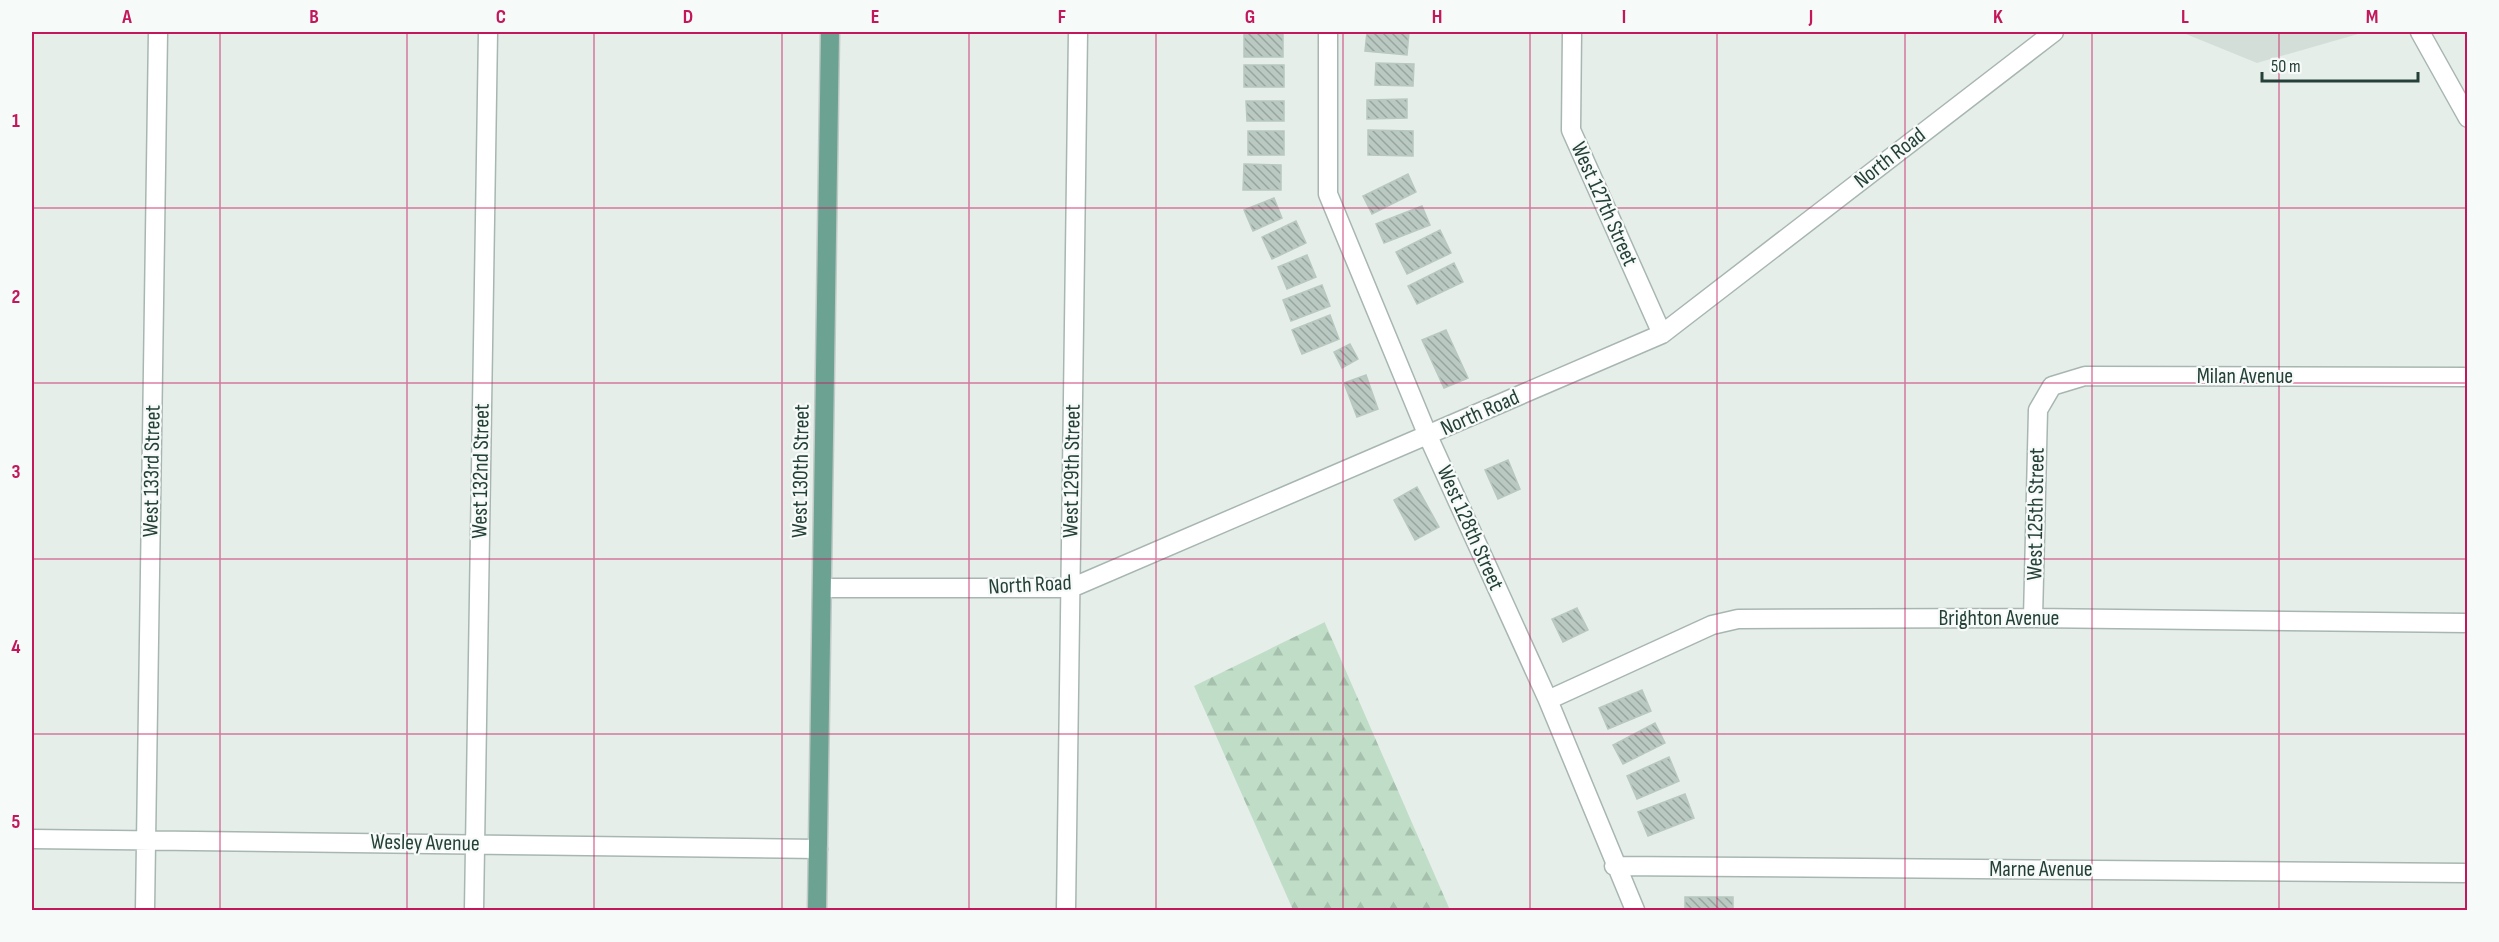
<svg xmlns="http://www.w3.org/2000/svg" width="2499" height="942" viewBox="0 0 2499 942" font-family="'Sofia Sans Condensed',sans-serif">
<defs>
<pattern id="forest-firs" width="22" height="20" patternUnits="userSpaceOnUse" patternTransform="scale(1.5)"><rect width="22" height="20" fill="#c0dec7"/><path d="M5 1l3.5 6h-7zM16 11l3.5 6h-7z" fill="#a5c0ac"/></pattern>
<pattern id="building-back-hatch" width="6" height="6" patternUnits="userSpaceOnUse" patternTransform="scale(1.5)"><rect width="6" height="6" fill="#bbc9c3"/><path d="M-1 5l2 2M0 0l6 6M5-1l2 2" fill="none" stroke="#98a59f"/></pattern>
</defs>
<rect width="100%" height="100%" fill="#e6eeea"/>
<path fill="#d4ded9" d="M2181 32H2365L2257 63Z"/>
<path fill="url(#forest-firs)" d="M1325 622V623L1450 910H1293L1194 686Z"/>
<path fill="url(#building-back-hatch)" stroke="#b8c8c1" stroke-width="1.5" d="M1244 32H1283V57H1244Z
M1367 32H1409L1407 55 1365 51Z
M1376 63 1414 64 1413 86 1375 85Z
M1244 65H1284V87H1244Z
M1407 99V118L1367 119V100Z
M1246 101H1284V121H1247Z
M1368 130 1413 131V156L1368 155Z
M1248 131H1284V155H1248Z
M1244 164 1281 165V190H1243Z
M1408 174 1416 192 1372 214 1363 196Z
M1274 198 1282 218 1253 231 1244 210Z
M1422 206 1430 225 1384 243 1376 224Z
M1296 221 1306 243 1272 259 1262 237Z
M1440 230 1451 253 1407 274 1396 252Z
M1307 255 1316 277 1287 289 1278 267Z
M1454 263 1463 282 1417 304 1408 286Z
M1322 285 1330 306 1291 321 1283 300Z
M1330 315 1339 339 1302 354 1292 330Z
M1446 330 1468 378 1444 388 1422 340Z
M1350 344 1358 359 1342 368 1334 352Z
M1366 375 1378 409 1357 417 1344 383Z
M1508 460 1520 489 1498 499 1485 470Z
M1417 487 1439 527 1415 540 1394 500Z
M1577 608 1588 630 1563 642 1552 619Z
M1642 690 1651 711 1608 729 1599 708Z
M1655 723 1665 743 1623 764 1613 745Z
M1669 757 1679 781 1637 799 1627 776Z
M1685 794 1694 818 1648 836 1638 812Z
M1685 897H1733V910H1685Z"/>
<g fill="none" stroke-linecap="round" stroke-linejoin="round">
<g stroke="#a8b6b1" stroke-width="21">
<path id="minor" d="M1328 32V194L1428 436 1548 700 1635 910
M1572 32 1571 130 1662 334
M2420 32 2468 118
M823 588H1071L1662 334 2054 32
M2033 618 2038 410 2052 386 2085 376 2468 377
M1548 700 1712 625 1738 619 2033 618 2468 623
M32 839 818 849
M1614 866 2468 873
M145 910 158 32
M474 910 488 32
M1066 910 1078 32"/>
</g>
<g stroke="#c2cac7" stroke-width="21">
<path id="major" d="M817 910 830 32"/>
</g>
<use href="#minor" stroke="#fff" stroke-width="18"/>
<use href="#major" stroke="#6ca292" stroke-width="18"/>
</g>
<path fill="none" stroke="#c2185b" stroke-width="1.5" stroke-opacity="0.55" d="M220 32V910M407 32V910M594 32V910M782 32V910M969 32V910M1156 32V910M1343 32V910M1530 32V910M1717 32V910M1905 32V910M2092 32V910M2279 32V910M32 208H2468M32 383H2468M32 559H2468M32 734H2468"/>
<g text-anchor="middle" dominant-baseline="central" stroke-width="4.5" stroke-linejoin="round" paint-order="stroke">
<g font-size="22" fill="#254038" stroke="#f6faf8">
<text transform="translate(1890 158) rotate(-38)">North Road</text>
<text transform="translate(1604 204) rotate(66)">West 127th Street</text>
<text x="2245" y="376">Milan Avenue</text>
<text transform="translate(1480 413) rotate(-24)">North Road</text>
<text transform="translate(152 471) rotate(-89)">West 133rd Street</text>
<text transform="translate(481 471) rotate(-89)">West 132nd Street</text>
<text transform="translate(801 471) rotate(-89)">West 130th Street</text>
<text transform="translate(1072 471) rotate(-89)">West 129th Street</text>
<text transform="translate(2036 514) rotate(-89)">West 125th Street</text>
<text transform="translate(1470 528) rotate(66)">West 128th Street</text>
<text transform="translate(1030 585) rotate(-3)">North Road</text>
<text x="1999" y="618">Brighton Avenue</text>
<text transform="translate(425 843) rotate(1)">Wesley Avenue</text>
<text x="2041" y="869">Marne Avenue</text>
</g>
</g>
<rect width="2499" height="942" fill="none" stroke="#f6faf8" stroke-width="66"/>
<path d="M2262 72v9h156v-9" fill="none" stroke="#254038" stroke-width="3"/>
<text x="2271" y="72" font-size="18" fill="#254038" stroke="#f6faf8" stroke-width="4.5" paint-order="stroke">50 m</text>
<rect x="33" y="33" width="2433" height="876" fill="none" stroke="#c2185b" stroke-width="2"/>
<g font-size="20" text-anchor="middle" font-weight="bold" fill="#c2185b">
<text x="127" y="23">A</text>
<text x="314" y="23">B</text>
<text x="501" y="23">C</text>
<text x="688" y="23">D</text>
<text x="875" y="23">E</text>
<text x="1062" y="23">F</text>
<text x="1250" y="23">G</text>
<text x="1437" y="23">H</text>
<text x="1624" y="23">I</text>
<text x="1811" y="23">J</text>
<text x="1998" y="23">K</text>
<text x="2185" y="23">L</text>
<text x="2372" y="23">M</text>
<text x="16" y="127">1</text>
<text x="16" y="303">2</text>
<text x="16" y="478">3</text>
<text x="16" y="653">4</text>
<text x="16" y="828">5</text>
</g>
</svg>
